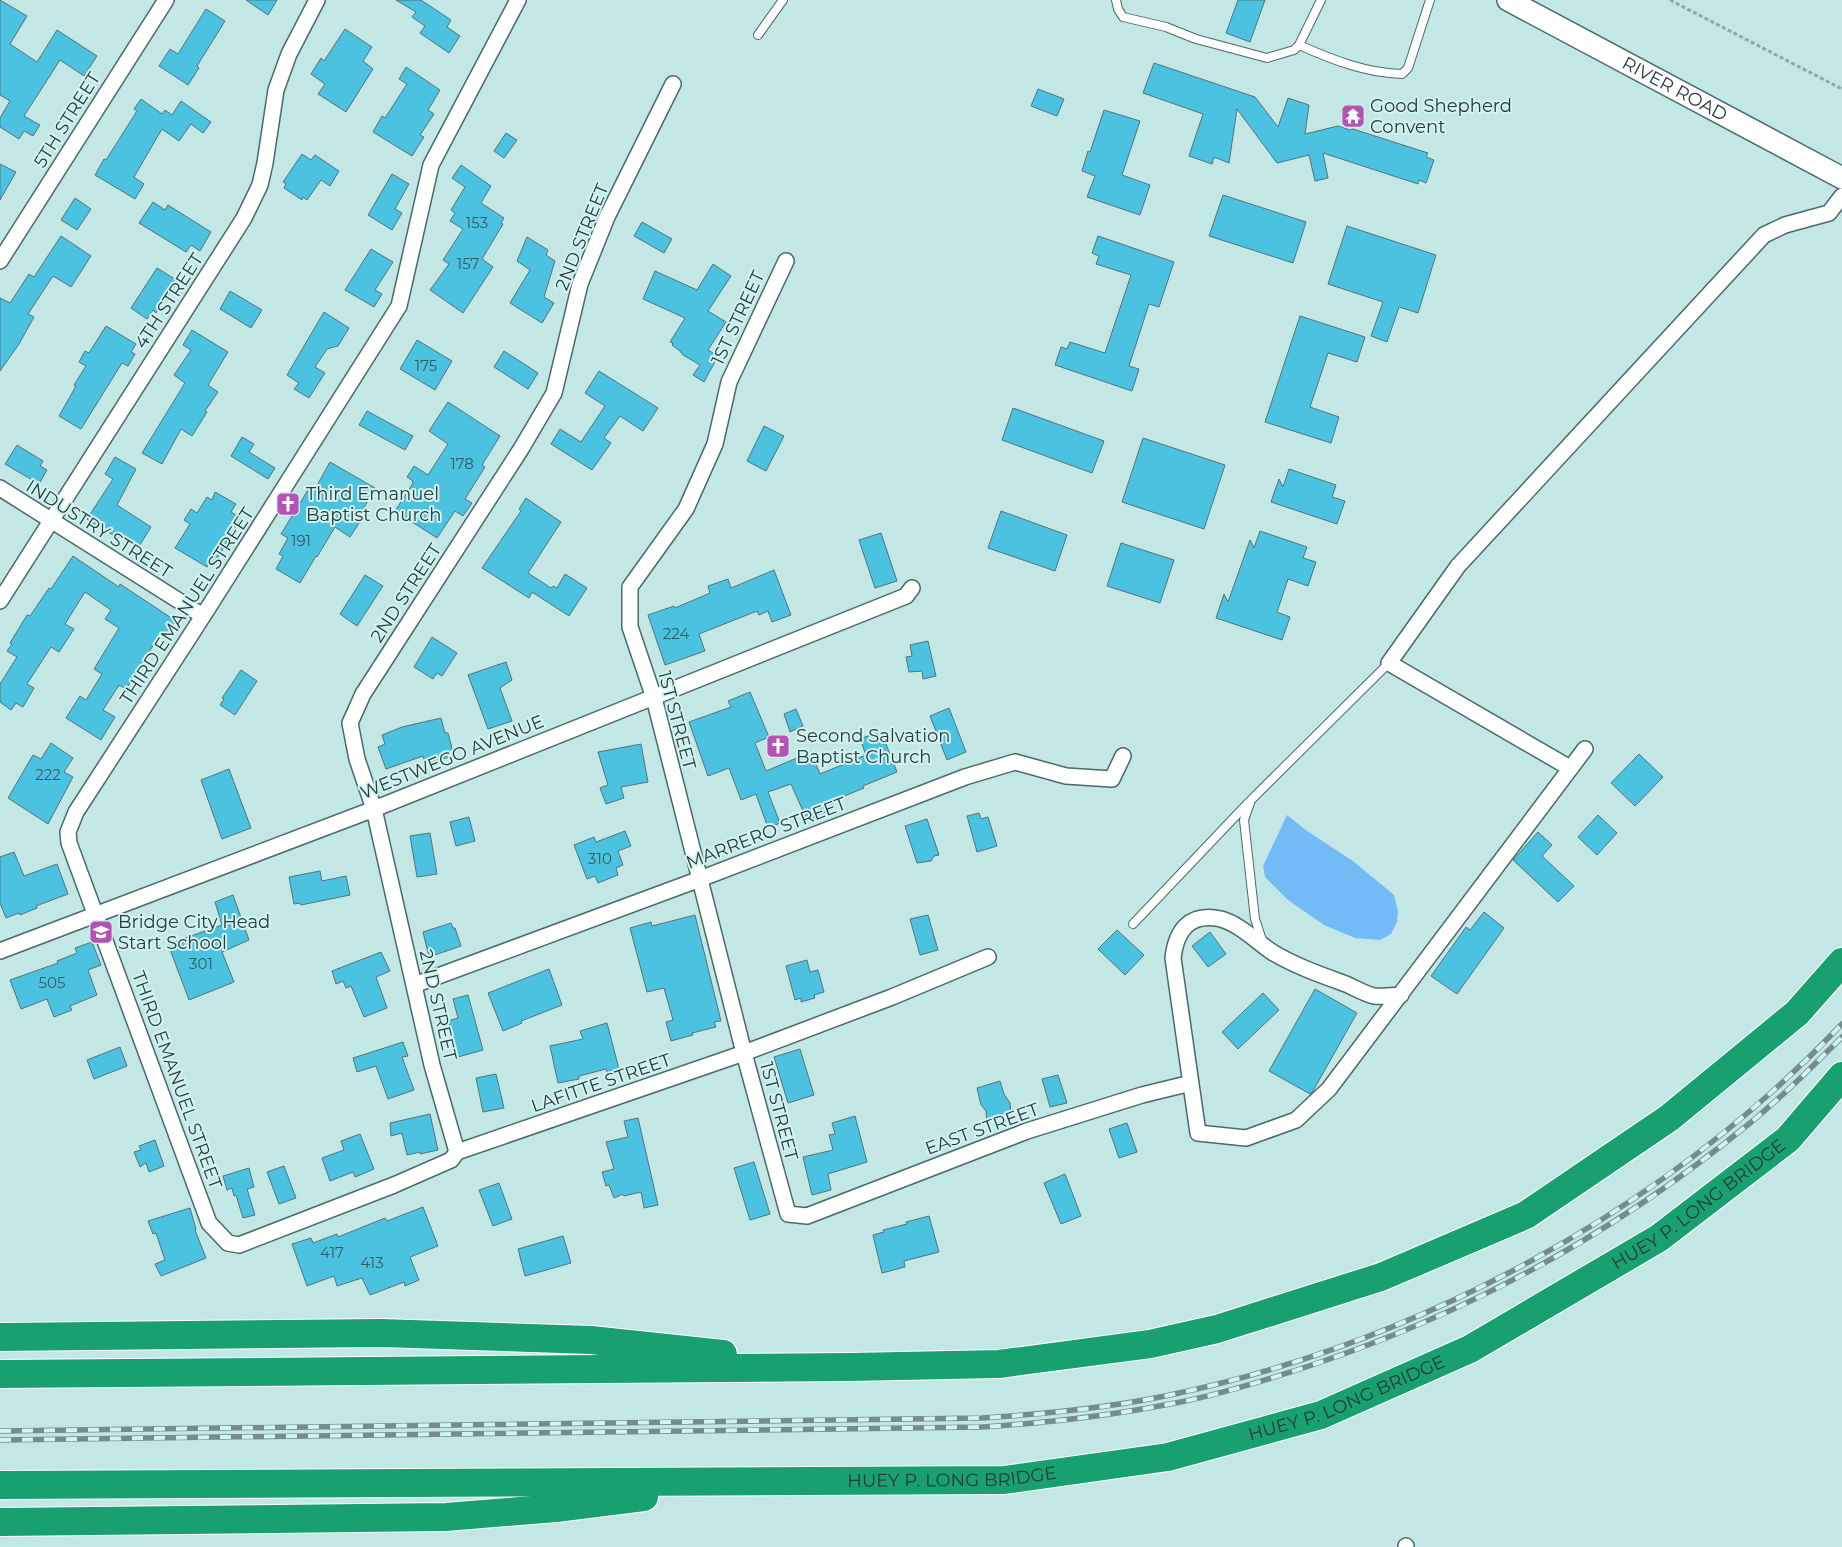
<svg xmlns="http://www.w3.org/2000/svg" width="1842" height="1547" viewBox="0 0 1842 1547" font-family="Montserrat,sans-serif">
<rect width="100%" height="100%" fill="#c3e7e4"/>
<path fill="#73bbf7" d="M1287 815 1307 831 1353 861 1394 895 1398 911 1397 922 1391 934 1380 940 1355 938 1324 925 1288 900 1265 877 1263 866Z"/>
<path fill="#4ac2e0" stroke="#54737c" d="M0 0 27 16 10 44 37 62 57 30 97 56 84 76 60 60 24 116 40 125 33 136 24 131 19 139 0 127V118L10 101 0 95Z
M246 0H277L268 15Z
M396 0H421L451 20 447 27 460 36 449 53 420 33 425 26 412 17 416 12Z
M1238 0H1265L1250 42 1226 33Z
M206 9 225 21 197 66 199 68 188 85 159 66 170 49 178 54Z
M345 29 372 47 363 61 373 69 346 112 318 94 325 84 311 74 321 58 324 61Z
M1154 63 1255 97 1278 127 1288 98 1309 105 1305 134 1338 126 1350 130 1353 129 1428 153 1426 157 1434 160 1426 183 1419 180 1418 184 1323 153 1328 178 1315 181 1309 155 1277 163 1237 109 1229 163 1214 157 1212 164 1189 156 1203 114 1143 93Z
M406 67 440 90 428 110 434 114 420 135 424 137 412 156 373 132 382 116 385 118 407 84 399 79Z
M1038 89 1064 99 1057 116 1031 106Z
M141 99 162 114 165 110 172 115 181 101 211 122 203 133 191 124 179 141 162 129 134 177 144 184 135 199 95 175 104 159 106 160 137 111 134 109Z
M1104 110 1140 121 1122 175 1150 185 1140 215 1087 197 1095 176 1082 171 1088 151 1090 152Z
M506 133 517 140 504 158 494 151Z
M302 154 311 160 315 155 339 171 330 186 321 180 307 200 303 197 302 200 284 188 286 184 283 182Z
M0 164 16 172 0 200Z
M461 165 491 186 481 203 504 218 501 223 503 224 482 259 493 267 463 313 430 290 449 264 443 260 463 229 450 221 455 213 451 210 465 187 452 178Z
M392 174 409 184 395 209 402 213 392 230 368 215Z
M1223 195 1306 222 1293 263 1209 236Z
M75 198 91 209 77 230 61 220Z
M153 202 165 210 168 205 211 232 200 251 191 245 186 252 139 223Z
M642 222 672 239 664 253 634 236Z
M1347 226 1436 255 1418 313 1399 307 1387 342 1371 336 1383 302 1328 284Z
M61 236 91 256 71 287 53 276 28 314 34 317 19 344 0 371V298L10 303 29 274 34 277Z
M1098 236 1174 262 1159 307 1149 304 1129 366 1139 369 1132 391 1055 365 1061 347 1067 349 1070 342 1105 353 1131 275 1096 264 1099 256 1092 253Z
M527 237 548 250 546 255 555 261 544 297 554 303 542 323 510 303 530 270 517 261Z
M371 249 393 262 375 290 382 294 374 307 345 290Z
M713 264 731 276 708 311 726 322 708 350 718 356 704 382 693 375 700 365 683 355 680 351 672 345 673 343 670 342 685 318 643 299 655 271 697 290Z
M157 268 178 281 156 313 153 310 147 319 131 308Z
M230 291 262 310 251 328 220 309Z
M324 312 349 328 338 346 327 349 315 367 325 373 309 398 294 389 299 383 287 375Z
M1300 316 1365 337 1357 362 1328 353 1310 407 1339 417 1331 443 1265 422Z
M106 326 136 344 131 352 135 354 128 366 122 363 81 429 59 416 76 386 74 385 86 366 79 362 85 351 89 353Z
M192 330 228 352 208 385 218 392 205 411 207 412 192 436 181 429 162 464 142 453 185 383 174 375 191 350 183 345Z
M417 340 452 361 435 390 400 369Z
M504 351 538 373 528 389 494 367Z
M599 371 658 408 643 431 620 416 604 438 611 443 592 470 551 444 560 429 581 442 605 406 585 393Z
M448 402 500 436 482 465 485 467 465 499 472 503 463 516 455 511 437 538 395 511 412 485 413 481 407 477 414 466 428 475 448 444 429 431Z
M1013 408 1104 441 1092 473 1002 440Z
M367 411 413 436 405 450 359 425Z
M764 426 784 436 766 471 747 461Z
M242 437 254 444 249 452 275 468 268 479 231 456Z
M1143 438 1225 465 1204 529 1122 502Z
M17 445 43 461 40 466 47 470 39 484 5 464Z
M115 457 136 469 117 505 151 527 138 548 119 537 118 538 108 532 107 533 87 519 113 479 105 474Z
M330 462 375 488 360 515 363 517 350 537 335 527 317 557 316 556 300 583 276 569 283 556 279 554 288 538 281 534 311 485 316 487Z
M1289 469 1336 485 1332 497 1345 501 1337 524 1271 502 1279 479 1283 487Z
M215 492 236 504 231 512 241 518 215 562 211 559 207 567 175 548 190 524 184 520 191 509 197 513 207 497 212 500Z
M526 498 561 522 528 573 551 588 553 586 557 588 565 574 587 588 569 616 532 592 529 598 482 568 521 511 519 509Z
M1001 511 1067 535 1055 571 988 548Z
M1260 531 1307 547 1303 558 1316 562 1308 586 1288 579 1277 612 1290 617 1282 640 1216 618 1224 594 1228 602 1250 540 1254 548Z
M881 533 897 581 875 588 859 540Z
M1121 543 1174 560 1160 603 1107 586Z
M73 556 119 587 120 584 176 621 167 634 162 631 126 689 119 685 103 710 115 717 101 740 66 718 80 696 86 700 102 674 94 669 119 628 105 619 111 610 85 592 65 624 74 629 59 652 51 647 27 684 34 688 23 707 16 703 11 710 0 702V684L17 657 7 651 12 644 10 643 27 615 30 616 49 588 51 589Z
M774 570 791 615 772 622 768 611 759 615 757 611 699 634 705 651 665 665 648 615 674 606 675 608 710 593 708 586 728 579 731 588Z
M365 575 383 586 357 626 340 614Z
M432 637 457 653 442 676 437 673 433 679 414 667Z
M928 641 936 676 923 679 922 671 909 672 906 657 912 656 910 645Z
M506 662 512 680 500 688 512 721 488 729 468 675Z
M241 670 257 681 235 715 220 705 224 699 222 698Z
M750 692 769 737 755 743 766 771 811 752 820 774 866 755 860 739 881 731 897 772 863 786 864 788 832 801 835 808 807 820 791 784 768 792 780 823 768 828 756 794 741 800 729 768 708 776 689 722 731 707 728 701Z
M949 708 966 752 947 760 930 716Z
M796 709 803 726 790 732 784 714Z
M441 718 445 733H448L454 756 425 763 423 756 386 769 378 747 385 744 382 735 402 727Z
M51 743 73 758 64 772 73 777 48 824 8 798 33 755 41 759Z
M641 744 648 782 621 787 624 798 606 804 600 788 608 785 598 752Z
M1639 754 1663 777 1635 806 1611 783Z
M229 769 251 828 222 839 201 780Z
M979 813 981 819 988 817 997 846 977 852 967 816Z
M1598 815 1617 833 1597 855 1578 837Z
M469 817 475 841 456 846 450 822Z
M927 819 939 855 934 856 931 861 917 863 905 826Z
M625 831 631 846 618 851 623 865 616 868 618 875 598 883 595 876 587 879 574 845 594 837 596 842Z
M1538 832 1552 845 1542 856 1574 886 1558 902 1513 860Z
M430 833 437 874 417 877 410 836Z
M14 852 24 876 57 864 68 894 36 906 37 908 20 915 19 913 6 918 0 903V857Z
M320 871 322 881 346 876 350 895 301 905 300 903 294 904 289 877Z
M233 895 249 940 222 952 234 982 189 1000 168 944 222 925 215 902Z
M1484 912 1504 928 1457 994 1431 976 1466 927 1470 930Z
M695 915 721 1021 714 1022 716 1027 692 1033 693 1035 671 1041 666 1022 673 1020 664 988 647 992 630 928 651 922 652 926Z
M928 915 938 950 920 955 910 919Z
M451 923 453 928H455L461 946 429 957 423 932Z
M1117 930 1144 955 1125 975 1098 949Z
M1210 932 1226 954 1208 967 1192 946Z
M92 942 101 965 88 970 97 995 70 1006 72 1010 54 1017 47 999 21 1009 10 980 58 963 57 961 77 953 75 948Z
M381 952 390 971 376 977 387 1008 364 1017 351 986 346 988 343 981 336 984 332 971Z
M807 960 810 972 818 970 824 992 814 995 815 998 801 1002V998L795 1000 786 966Z
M549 969 562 1005 521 1021 522 1023 503 1031 488 993Z
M1315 989 1357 1013 1313 1091 1310 1094 1269 1071Z
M1263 993 1279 1010 1238 1049 1222 1032Z
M468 995 483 1050 458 1057 448 1021 458 1018 453 999Z
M607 1023 619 1069 607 1072 606 1069 579 1076V1079L558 1083 550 1046 583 1039 580 1031Z
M403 1042 408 1056 402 1057 414 1090 388 1099 376 1066 357 1072 353 1058Z
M120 1047 127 1066 94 1079 87 1060Z
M800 1049 814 1095 788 1103 774 1057Z
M496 1074 504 1108 483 1112 476 1078Z
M1058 1075 1067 1103 1050 1107 1042 1079Z
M1000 1081 1004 1094 1010 1103 1011 1114 987 1123 986 1111 981 1105 977 1088Z
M430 1114 438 1150 420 1154V1152L407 1155 402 1133 391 1136 390 1123Z
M855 1116 867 1162 828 1174 831 1190 812 1195 803 1157 833 1150 829 1135 835 1134 832 1123Z
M638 1118 658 1205 644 1208 641 1192 624 1196 623 1194 614 1198 609 1185 606 1186 602 1172 614 1169 606 1142 628 1137 624 1121Z
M1127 1123 1137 1152 1119 1158 1109 1129Z
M360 1134 374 1169 355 1177 353 1172 330 1181 322 1158 344 1150 341 1141Z
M155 1140 164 1166 149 1172 146 1163 140 1167 134 1152 141 1150 139 1146Z
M754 1162 770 1214 750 1220 734 1168Z
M284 1166 296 1198 279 1204 267 1172Z
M249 1168 254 1187 247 1189 255 1215 243 1218 236 1195 234 1196 232 1188 227 1190 223 1176Z
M1065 1174 1081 1216 1061 1224 1044 1183Z
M499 1183 512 1219 493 1226 479 1190Z
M423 1207 438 1246 410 1257 419 1280 405 1286 404 1282 370 1295 362 1278 337 1286 334 1276 307 1286 292 1244 311 1238 313 1243 337 1234 338 1237 385 1218 387 1221Z
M190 1208 196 1229 195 1230 206 1258 161 1276 155 1264 165 1260 156 1233 153 1234 148 1221Z
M929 1216 939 1252 904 1261 905 1267 882 1273 873 1235 884 1232 883 1230 907 1224 906 1222Z
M563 1236 571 1263 525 1276 518 1249Z"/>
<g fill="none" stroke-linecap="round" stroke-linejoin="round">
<g stroke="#496a68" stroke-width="10">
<path id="lane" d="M1116 0 1118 9 1123 17 1166 27 1196 39 1267 58 1294 50 1299 45 1321 0
M758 35 783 0
M1299 45C1333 60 1366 73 1402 74L1408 68 1430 0
M1133 924 1248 803
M1263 943 1255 919 1244 820 1251 800 1389 663"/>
</g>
<g stroke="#496a68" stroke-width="18">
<path id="street" d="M518 0 431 165 399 306 203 616 76 812 68 832 69 843 209 1223 228 1243 239 1245 394 1185 451 1160 457 1152 744 1053 892 997 988 957
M0 261 166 0
M786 261 729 382 715 444 686 509 630 587V627L654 698 744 1053 788 1214 807 1216 1027 1131 1142 1095 1191 1083
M0 488 203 616
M0 601 244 218 260 185 265 163 276 90 289 54 317 0
M1570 768 1389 663 1458 566 1764 235 1785 225 1829 213 1842 196
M0 951 374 809 906 596 912 588
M414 985 700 879 965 777 1015 762 1066 776 1112 779 1123 756
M1401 995C1393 995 1382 997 1374 996 1365 994 1355 988 1346 984 1321 975 1295 966 1272 952 1256 941 1239 924 1221 919 1189 912 1176 931 1173 958L1198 1133 1246 1138 1296 1120 1329 1089 1585 749
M457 1152 432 1065 374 809 357 759 350 723 363 694 521 449 554 393 580 284 607 217 673 84
M1406 1546V1547"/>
</g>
<g stroke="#496a68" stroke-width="24">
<g id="secondary">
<path id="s1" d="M1508 0 1842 178"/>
</g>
</g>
<g stroke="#fff" stroke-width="30">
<g id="highway">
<path d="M0 1337 381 1333 591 1340 723 1354"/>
<path d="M0 1374 851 1367 999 1364 1150 1344 1217 1329 1381 1277 1526 1215 1669 1118 1797 1013 1842 962"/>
<path id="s2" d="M0 1485 1004 1480 1168 1457 1321 1415 1470 1349 1659 1238 1788 1139 1842 1076"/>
<path d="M0 1522 446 1517 556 1508 644 1497"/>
</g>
</g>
<path stroke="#8da9a6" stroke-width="3" stroke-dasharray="4 2.5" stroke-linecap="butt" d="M1670 0 1842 89"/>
<use href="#lane" stroke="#fff" stroke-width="8"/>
<use href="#street" stroke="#fff" stroke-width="15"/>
<use href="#secondary" stroke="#fff" stroke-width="21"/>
<use href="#highway" stroke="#18a071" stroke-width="28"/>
<g stroke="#748d8b" stroke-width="5.5">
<path id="rail" d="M0 1431 982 1418C1045 1414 1108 1408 1170 1395 1421 1342 1665 1210 1842 1024
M0 1440 982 1427C1045 1423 1108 1416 1170 1404 1219 1395 1267 1380 1315 1364 1476 1310 1618 1231 1750 1123 1782 1097 1812 1067 1842 1037"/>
</g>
<use href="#rail" stroke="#d0f4f1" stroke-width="4" stroke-dasharray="11" stroke-linecap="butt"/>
</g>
<defs>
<g id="temple-square" transform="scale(1.25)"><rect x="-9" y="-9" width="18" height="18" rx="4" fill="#b651b6" stroke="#d0f4f1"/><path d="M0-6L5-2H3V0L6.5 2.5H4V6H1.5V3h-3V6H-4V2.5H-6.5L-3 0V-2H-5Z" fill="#fff"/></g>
<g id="church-square" transform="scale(1.25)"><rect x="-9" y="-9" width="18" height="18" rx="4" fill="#b651b6" stroke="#d0f4f1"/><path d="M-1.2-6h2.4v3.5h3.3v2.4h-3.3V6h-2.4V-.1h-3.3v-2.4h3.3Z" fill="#fff"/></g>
<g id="school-square" transform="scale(1.25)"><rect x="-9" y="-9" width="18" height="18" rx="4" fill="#b651b6" stroke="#d0f4f1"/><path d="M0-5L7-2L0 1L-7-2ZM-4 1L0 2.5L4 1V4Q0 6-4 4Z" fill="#fff"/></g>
</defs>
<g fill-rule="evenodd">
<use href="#temple-square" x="1353" y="116"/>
<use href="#church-square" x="288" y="504"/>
<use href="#church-square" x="778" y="746"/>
<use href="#school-square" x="101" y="932"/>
</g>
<g text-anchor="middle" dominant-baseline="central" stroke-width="4" stroke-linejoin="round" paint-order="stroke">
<g font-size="15" fill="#335b62">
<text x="477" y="222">153</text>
<text x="468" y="263">157</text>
<text x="426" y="365">175</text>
<text x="462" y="463">178</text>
<text x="301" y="540">191</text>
<text x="676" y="633">224</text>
<text x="48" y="774">222</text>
<text x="600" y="858">310</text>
<text x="201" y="963">301</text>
<text x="52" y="982">505</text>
<text x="332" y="1252">417</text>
<text x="372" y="1262">413</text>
</g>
<g font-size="18" fill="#2b3938" stroke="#d0f4f1">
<text stroke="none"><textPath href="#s1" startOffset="189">RIVER ROAD</textPath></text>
<text transform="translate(67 120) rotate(-58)">5TH STREET</text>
<text transform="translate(582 237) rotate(-68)">2ND STREET</text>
<text transform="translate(169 301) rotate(-57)">4TH STREET</text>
<text transform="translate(738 318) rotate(-65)">1ST STREET</text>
<text transform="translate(99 529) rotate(32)">INDUSTRY STREET</text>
<text transform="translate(406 593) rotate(-57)">2ND STREET</text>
<text transform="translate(187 606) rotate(-57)">THIRD EMANUEL STREET</text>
<text transform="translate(677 720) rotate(75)">1ST STREET</text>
<text transform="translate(452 757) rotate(-22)">WESTWEGO AVENUE</text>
<text transform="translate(766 833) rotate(-21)">MARRERO STREET</text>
<text transform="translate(438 1005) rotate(77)">2ND STREET</text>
<text transform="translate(177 1080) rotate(70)">THIRD EMANUEL STREET</text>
<text transform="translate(601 1083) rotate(-19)">LAFITTE STREET</text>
<text transform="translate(779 1111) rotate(75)">1ST STREET</text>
<text transform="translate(982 1129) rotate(-20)">EAST STREET</text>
<text stroke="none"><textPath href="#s2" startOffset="1762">HUEY P. LONG BRIDGE</textPath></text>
<text stroke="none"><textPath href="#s2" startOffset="1358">HUEY P. LONG BRIDGE</textPath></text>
<text stroke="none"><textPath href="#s2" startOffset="952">HUEY P. LONG BRIDGE</textPath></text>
</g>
<g font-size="18" fill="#2b3938" stroke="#d0f4f1" text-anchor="start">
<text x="1370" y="106">Good Shepherd<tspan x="1370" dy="21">Convent</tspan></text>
<text x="306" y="494">Third Emanuel<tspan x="306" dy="21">Baptist Church</tspan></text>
<text x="796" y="736">Second Salvation<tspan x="796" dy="21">Baptist Church</tspan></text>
<text x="118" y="922">Bridge City Head<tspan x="118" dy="21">Start School</tspan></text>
</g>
</g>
</svg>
